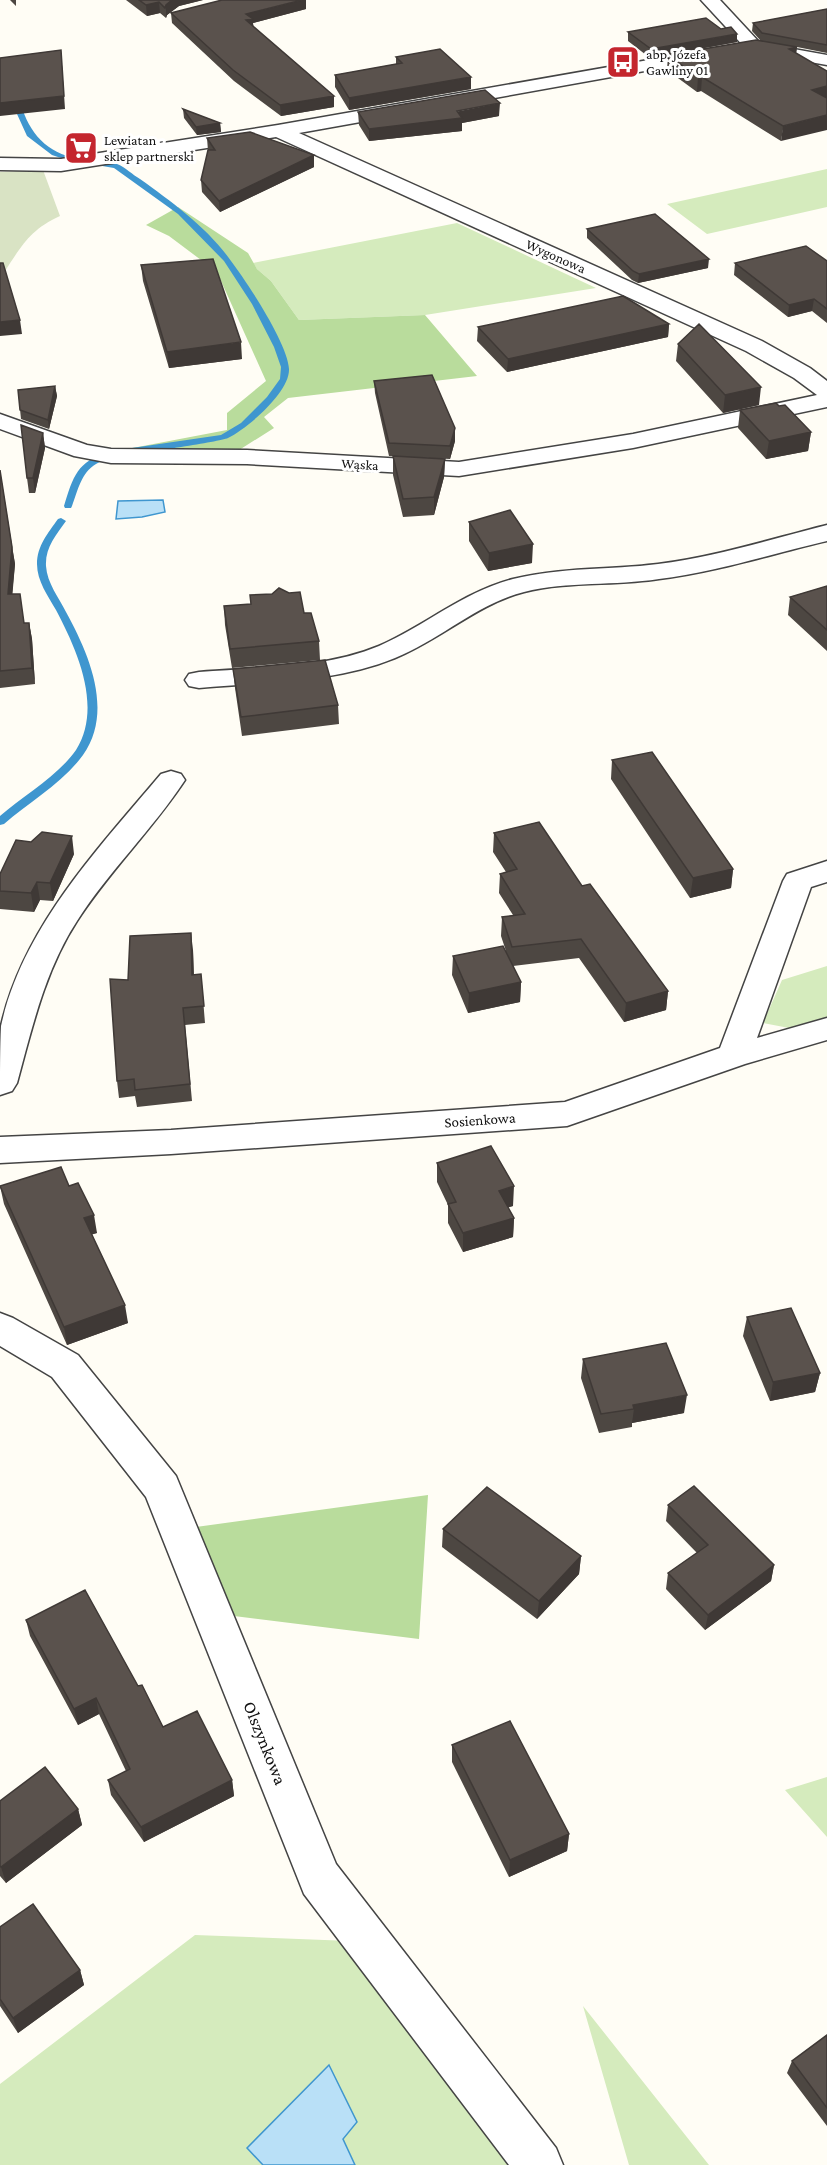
<svg xmlns="http://www.w3.org/2000/svg" width="827" height="2165" viewBox="0 0 827 2165" font-family="'Crimson Pro',serif">
<rect width="100%" height="100%" fill="#fffdf5"/>
<path fill="#d5ebbd" d="M827 169V207L707 234 667 204Z
M457 223 596 288 425 315 299 320 271 281 257 269 253 263Z
M827 966V1017L789 1028 763 1023 782 980Z
M827 1777V1837L785 1790Z
M195 1935 350 1941 529 2165H0V2084Z
M583 2006 709 2165H629Z"/>
<path fill="#b9dc9c" d="M178 207 248 253 257 269 271 281 299 320 425 315 477 376 288 398 264 417 274 428 236 452 122 450 227 430V413L266 381 217 272 169 236 146 225Z
M428 1495 419 1639 234 1616 196 1527Z"/>
<path fill="#d9e3c4" d="M43 170 60 216C31 229 22 245 5 271H0V172Z"/>
<path fill="#b9e0f7" stroke="#3f96cf" stroke-width="1.5" d="M163 500 165 512 142 517 116 519 118 501Z
M329 2065 357 2122 343 2139 355 2165H263L247 2148Z"/>
<g fill="none" stroke-linecap="round" stroke-linejoin="round">
<path fill="#3f96cf" fill-rule="evenodd" d="M15 99 20 100C26 127 43 151 72 157 87 159 103 159 117 164 125 167 133 175 140 179 172 202 208 228 231 261 247 282 288 344 289 369 290 392 248 428 228 438 218 442 139 454 129 453L128 451 132 448 221 435 241 423 267 397 280 379 281 367 274 347 252 304 224 261 178 214 114 168 67 160 52 155 27 136 17 114Z
M109 452 113 455C108 459 102 460 96 464 81 473 78 490 72 506L71 508H65L64 506C73 477 77 461 109 452Z
M61 518 66 521C56 535 45 548 46 566 47 583 59 598 66 612 89 654 114 711 83 755 63 783 29 802 4 824L0 825V816C23 796 59 775 76 750 103 707 77 650 56 610 48 596 37 581 37 564 37 546 48 533 58 519Z"/>
<g stroke="#444" stroke-width="3">
<path id="minor" d="M701 0H720L760 43 827 55V65L748 51Z
M711 49 717 50 720 54 717 58 299 133 762 341 810 368 827 381V407L633 448 459 476 247 464 111 463 74 456 0 429V414L87 445 111 449 247 450 459 462 633 434 817 395 794 378 746 351 276 137 61 171 0 170V158L61 159 278 125Z
M827 525V541C771 554 716 572 659 579 615 586 568 581 524 592 477 604 440 640 395 658 334 683 264 682 199 688L189 686 185 680 189 674 199 672C258 667 324 669 379 646 425 626 463 592 513 579 561 567 610 570 658 564 715 557 771 539 827 525Z
M171 771 181 774 185 780C153 829 109 871 77 921 45 970 32 1028 17 1083L12 1091 0 1095C0 1073 0 1047 1 1026 23 927 98 849 161 774Z
M827 861V882L811 887 757 1038 827 1018V1040L745 1064 567 1126 171 1154 0 1163V1137L171 1130 565 1102 720 1048 783 881 787 874Z
M0 1313 13 1318 78 1355 176 1476 336 1864 556 2148 563 2165H509L304 1894 146 1497 52 1377 0 1346Z"/>
</g>
<use href="#minor" fill="#fff" fill-rule="evenodd"/>
</g>
<path fill="#4d4742" d="M10 0H16V6Z
M126 0H203L179 6 167 15 166 18 160 13 147 16Z
M306 9 253 23V27L334 96V107L281 116 234 81 172 23 171 13Z
M827 9V53L797 47 781 141 701 91 697 92 667 70 668 55 761 41 752 31 753 23Z
M628 32 737 42 650 58 628 41Z
M396 57 471 89 349 110 335 87V75L396 64Z
M183 109 220 123 221 132 197 135 184 118Z
M358 112 499 116 462 123V131L369 141 359 125Z
M207 138 314 167 220 212 202 192 201 180 208 151Z
M587 229 708 268 638 283 632 280 587 238Z
M827 261V323L812 311 788 317 734 275 735 263Z
M141 265 242 359 169 368 143 281Z
M669 324 668 337 507 372 477 341 478 327Z
M678 344 759 405 723 413 676 361Z
M374 381 455 441 450 459 389 456 375 393Z
M55 386 57 396 49 429 21 419 18 390Z
M740 410 811 432 808 451 766 459 738 428Z
M43 433 45 448 35 493H29L27 478Z
M393 456 445 459 444 477 434 515 403 517 393 475Z
M0 470 15 564 12 594 24 623H29L32 639 35 684 0 688Z
M469 522 532 563 488 571 469 541Z
M827 586V651L788 615 790 597Z
M224 606 304 613 319 641 320 660 232 668 225 625Z
M233 669 338 705 339 724 242 736 235 688Z
M612 760 733 869 731 888 690 898 611 779Z
M494 833 582 886 668 991 666 1010 624 1022 579 958 513 966 521 982 520 1002 468 1013 452 975 453 956 506 951 501 936 502 917 513 915 499 893 500 874 506 872 493 852Z
M74 854 53 901 40 900 34 912 0 909V874Z
M193 950 194 975 201 974 205 1023 185 1025 192 1101 137 1107 135 1096 119 1098 117 1081 128 980Z
M437 1163 513 1206 508 1207 514 1218 513 1237 463 1252 448 1223V1205L437 1182Z
M0 1186H69L97 1233 92 1234 128 1323 67 1345 4 1204Z
M747 1317 820 1373 815 1392 770 1401 743 1336Z
M583 1359 684 1413 632 1423V1427L599 1433 581 1378Z
M668 1505 774 1565 771 1581 705 1630 666 1589 668 1573 697 1553 666 1521Z
M443 1529 581 1556 579 1574 537 1619 442 1547Z
M26 1620 138 1686 163 1727 232 1780 234 1796 144 1842 111 1795 108 1780 126 1771 99 1714 78 1725 30 1636Z
M452 1745 569 1834 567 1851 509 1877 452 1762Z
M0 1801 78 1809 82 1825 6 1883 0 1876Z
M0 1927 80 1970 84 1985 18 2033 0 2006Z
M827 2035V2126L787 2073 792 2061Z"/>
<path fill="#3f3936" d="M172 0H203L179 6 167 15 166 18V5Z
M302 0H306V9L253 23 254 29 247 31 246 14Z
M159 2 160 13 147 16 146 5Z
M737 34V42L650 58 651 49Z
M797 47 795 62 789 49Z
M61 50 65 109 0 116V103Z
M471 77V89L349 110V98Z
M698 77H702L701 91 697 92Z
M827 86V100L812 90Z
M334 96V107L281 116 280 105Z
M500 103 499 116 462 123V131L369 141V129Z
M827 115V130L781 141 783 126Z
M220 123 221 132 197 135 196 127Z
M314 155V167L220 212 219 201Z
M709 259 708 268 638 283 639 274Z
M814 299 812 311 788 317 789 305Z
M20 320 22 334 0 336V322Z
M669 324 668 337 507 372 508 359Z
M241 342 242 359 169 368 167 352Z
M55 386 57 396 49 429 48 420Z
M761 387 759 405 723 413 725 395Z
M455 428V441L450 459V446Z
M811 432 808 451 766 459 769 441Z
M43 433 45 448 35 493 33 478Z
M445 459 444 477 434 515V497Z
M533 544 532 563 488 571 489 553Z
M12 547 15 564 11 611 8 594Z
M29 623 32 639 35 684 32 668Z
M72 836 74 854 53 901 50 883Z
M733 869 731 888 690 898 693 878Z
M37 882 40 900 34 912 31 893Z
M191 933 193 950 194 992 192 975Z
M521 982 520 1002 468 1013 469 993Z
M668 991 666 1010 624 1022 626 1003Z
M514 1186 513 1206 499 1210V1191Z
M94 1215 97 1233 87 1236 84 1218Z
M514 1218 513 1237 463 1252V1233Z
M125 1305 128 1323 67 1345 64 1327Z
M820 1373 815 1392 770 1401 773 1382Z
M687 1395 684 1413 632 1423 634 1409 633 1405Z
M581 1556 579 1574 537 1619 539 1601Z
M774 1565 771 1581 705 1630 708 1615Z
M96 1698 99 1714 78 1725 74 1709Z
M232 1780 234 1796 144 1842 141 1827Z
M78 1809 82 1825 6 1883 1 1867Z
M569 1834 567 1851 509 1877 510 1860Z
M80 1970 84 1985 18 2033 13 2018Z"/>
<path fill="#5a524d" stroke="#3f3936" stroke-width="1.5" d="M139 0H172L166 5 165 8 159 2 146 5Z
M222 0H302L246 14 253 19 246 20 334 96 280 105 233 70 171 13Z
M827 9V45L762 33 753 23Z
M706 18 721 29 731 27 737 34 651 49 628 32Z
M756 40 797 47 789 49 827 71V86L812 90 827 98V115L783 126 702 77H698L668 55Z
M440 49 471 77 349 98 335 75 402 63 396 57Z
M61 50 64 96 0 103V58Z
M485 90 500 103 457 111 462 118 369 129 358 112Z
M183 109 220 123 196 127Z
M250 132 314 155 219 201 201 180 208 150H215L207 138Z
M655 214 709 259 639 274 633 271 587 229Z
M806 246 827 261V309L814 299 789 305 735 263Z
M213 259 241 342 167 352 141 265Z
M0 263H3L20 320 0 322Z
M623 296 669 324 508 359 478 327Z
M699 324 761 387 725 395 678 344Z
M432 375 455 428 450 446 389 443 374 381Z
M55 386 48 420 20 410 18 390Z
M776 403 779 406 785 405 811 432 769 441 740 410Z
M21 425 43 433 33 478H27Z
M393 456 445 459 434 497 403 499Z
M0 470 12 547 8 594H20L24 623H29L32 668 0 671Z
M510 510 533 544 489 553 469 522Z
M827 586V630L790 597Z
M279 588 289 593 300 592 304 613H311L319 641 230 649 224 606 251 604 250 595 272 594Z
M325 660 338 705 241 717 233 669Z
M652 752 733 869 693 878 612 760Z
M539 822 582 886 590 884 668 991 626 1003 581 939 512 947 502 917 525 914 500 874 517 869 494 833Z
M42 832 72 836 50 883 37 882 31 893 0 891V874L16 840 31 842Z
M191 933 192 975 201 974 204 1006 183 1008 190 1084 135 1090 134 1079 117 1081 110 979 128 980 130 936Z
M503 946 521 982 469 993 453 956Z
M491 1146 514 1186 499 1191 514 1218 463 1233 448 1204 456 1202 437 1163Z
M61 1167 69 1186 78 1183 94 1215 84 1218 125 1305 64 1327 0 1186Z
M791 1308 820 1373 773 1382 747 1317Z
M666 1343 687 1395 633 1405 634 1409 601 1414 583 1359Z
M694 1486 774 1565 708 1615 668 1573 708 1545 668 1505Z
M487 1487 581 1556 539 1601 443 1529Z
M85 1590 138 1686 142 1685 163 1727 197 1711 232 1780 141 1827 108 1780 130 1769 96 1698 74 1709 26 1620Z
M510 1721 569 1834 510 1860 452 1745Z
M45 1767 78 1809 1 1867 0 1866V1801Z
M33 1904 80 1970 13 2018 0 1999V1927Z
M827 2035V2108L792 2061Z"/>
<defs>
<g id="bus-square" transform="scale(1.725)"><rect x="-9" y="-9" width="18" height="18" rx="4" fill="#c4262e" stroke="#fff"/><path d="M-5-6H5V4H4V6H2V4H-2V6H-4V4H-5ZM-3.5-4V0h7V-4ZM-3.5 1.2v1.5H-2V1.2ZM2 1.2v1.5H3.5V1.2Z" fill="#fff"/></g>
<g id="supermarket-square" transform="scale(1.725)"><rect x="-9" y="-9" width="18" height="18" rx="4" fill="#c4262e" stroke="#fff"/><path d="M-6-5.5h2.5l.6 2H6L4.5 2H-2.5L-4.4-4H-6ZM-1.5 3.2a1.3 1.3 0 1 0 .1 0ZM3 3.2a1.3 1.3 0 1 0 .1 0Z" fill="#fff"/></g>
</defs>
<g fill-rule="evenodd">
<use href="#bus-square" x="623" y="62"/>
<use href="#supermarket-square" x="81" y="148"/>
</g>
<g text-anchor="middle" dominant-baseline="central" stroke-width="6" stroke-linejoin="round" paint-order="stroke">
<g font-size="14" fill="#111" stroke="#fff" text-anchor="start">
<text x="646" y="54">abp. Józefa<tspan x="646" dy="16">Gawliny 01</tspan></text>
<text x="104" y="140">Lewiatan -<tspan x="104" dy="16">sklep partnerski</tspan></text>
</g>
<g font-size="14" fill="#111" stroke="#fff">
<text transform="translate(556 256) rotate(24)">Wygonowa</text>
<text transform="translate(360 464) rotate(4)">Wąska</text>
</g>
<g font-size="15" fill="#111" stroke="#fff">
<text transform="translate(480 1120) rotate(-4)">Sosienkowa</text>
</g>
<g font-size="18" fill="#111" stroke="#fff">
<text transform="translate(265 1743) rotate(68)">Olszynkowa</text>
</g>
</g>
</svg>
